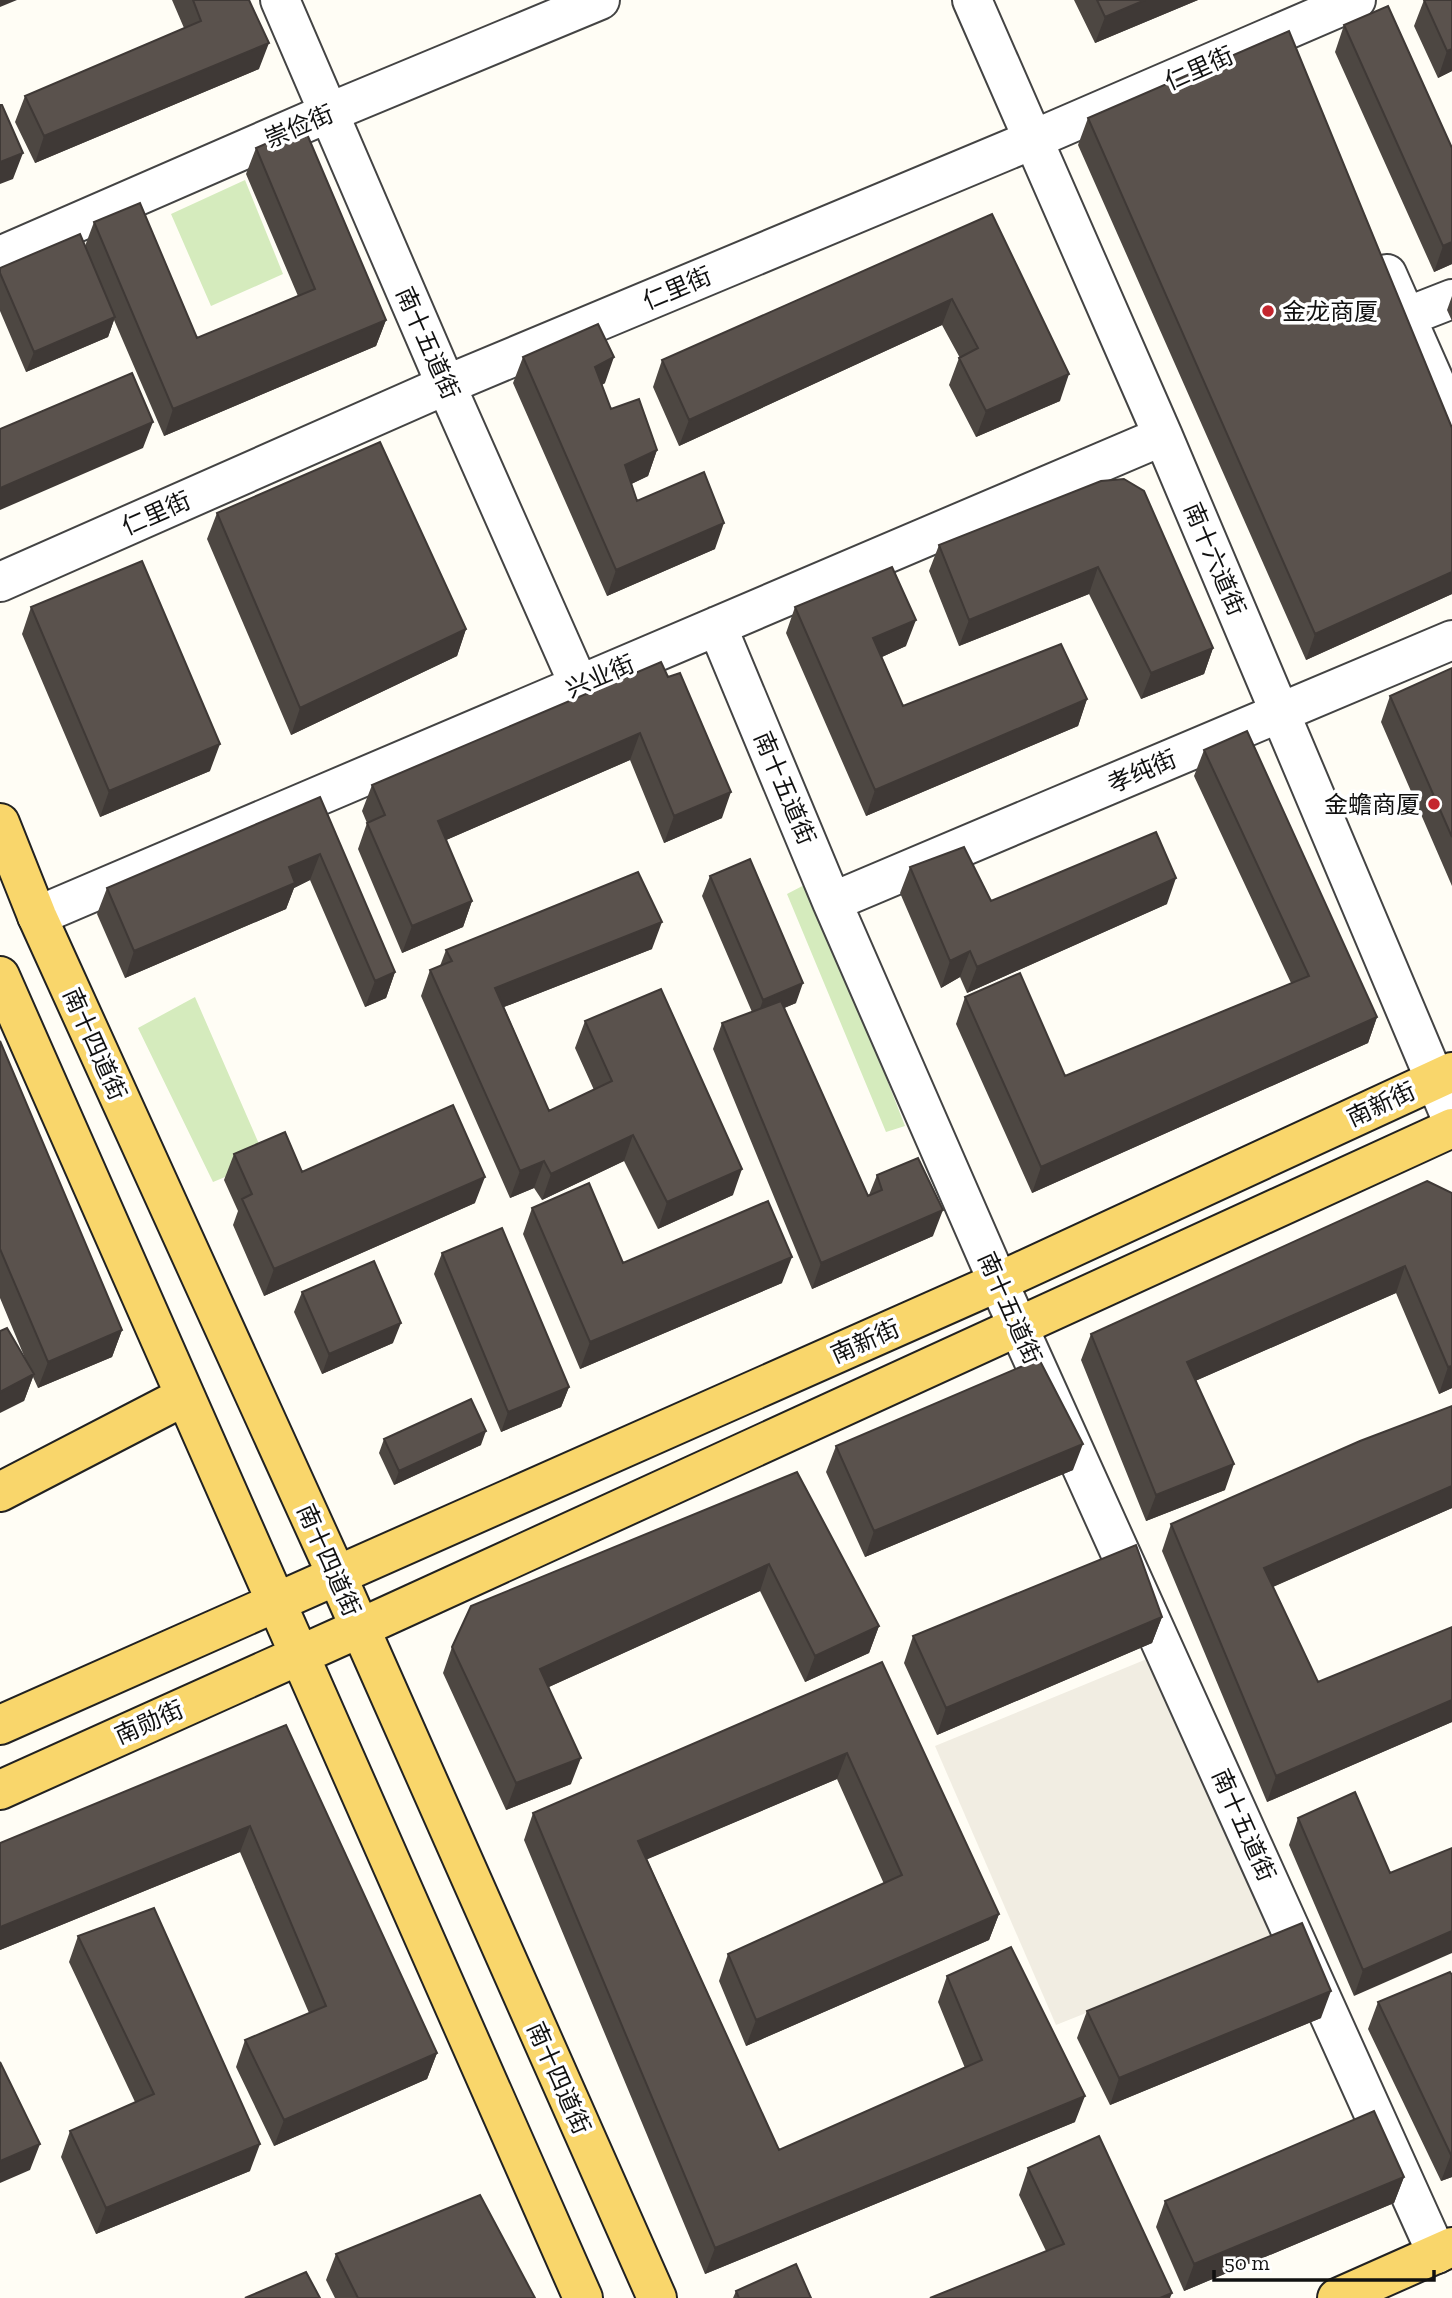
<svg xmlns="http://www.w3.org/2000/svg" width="1452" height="2298" viewBox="0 0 1452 2298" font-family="'Zilla Slab','Noto Sans SC',serif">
<rect width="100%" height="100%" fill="#fffdf5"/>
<path fill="#d5ebbd" d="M245 180 283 274 211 306 171 214Z
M810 882 905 1126 886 1132 787 894Z
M195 997 266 1160 213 1182 138 1028Z"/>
<path fill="#f1ede2" d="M1159 1654 1284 1934 1056 2025 935 1746Z"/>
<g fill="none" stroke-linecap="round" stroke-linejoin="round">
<g stroke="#444" stroke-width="42">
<path id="minor" d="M280 0 446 385 579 685
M972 0 1163 436 1452 1120
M0 256 328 113 600 0
M1387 274 1452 421
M1406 317 1452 299
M0 582 446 385 1032 140 1356 0
M717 626 832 902 998 1282 1437 2254
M832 902 1452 640
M37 916 1163 436"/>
</g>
<g stroke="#222" stroke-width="42">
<path id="major" d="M0 823 37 916 337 1576 657 2298
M0 976 583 2298
M0 1492 185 1396
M0 1725 998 1282 1452 1072
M0 1790 360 1628 1452 1128
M1337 2298 1452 2247"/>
</g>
<use href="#minor" stroke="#fff" stroke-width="38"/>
<use href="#major" stroke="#f9d66b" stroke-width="38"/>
</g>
<path fill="#4d4742" d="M172 0H249L259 69 35 163 15 122 25 96 184 28Z
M1074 0H1198L1095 43Z
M1424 0H1452V71L1438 78 1414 26Z
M1344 25 1452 264 1434 272 1335 52Z
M1088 118 1452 428V594L1306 660 1078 145Z
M256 148 386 320 376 346 164 436 114 320 108 337 26 372 0 311V268L85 246 94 222 197 338 298 296 246 174Z
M992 214 1060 401 976 437 949 385 959 358H960L942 325 679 446 653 387 662 360Z
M1452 296V321L1447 310Z
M523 357 605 383 602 385 611 409 657 450 648 476 631 484 637 501 715 549 607 596 513 383Z
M1101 481 1213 648 1204 674 1141 699 1089 594 959 646 929 571 939 545Z
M217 513 466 629 457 656 291 735 207 539Z
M31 607 210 771 100 817 22 634Z
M795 607 906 646 882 657 903 706 1087 699 1078 726 866 816 786 633Z
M1452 668V886L1381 722 1390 696Z
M668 677 722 818 664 843 630 760 446 840 472 901 463 927 402 953 358 849 367 823 362 811 372 785Z
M1204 750 1377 1017 1368 1043 1032 1193 956 1024 965 997 1065 1076 1291 983 1194 776Z
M320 797 395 972 386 998 365 1007 310 880 294 888 286 909 125 978 97 914 107 888Z
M910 867 991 901 1167 904 967 993 960 977 941 988 900 893Z
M710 876 796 1003 784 1008 868 1196 869 1195 877 1175 933 1236 812 1289 713 1049 722 1023 752 1012 702 896Z
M652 949 504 1007 549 1111 594 1090 575 1048 585 1021 733 1195 658 1229 624 1161 542 1200 534 1188 510 1198 421 996 430 970 440 966 446 950Z
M0 1041 122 1330 112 1357 38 1388 33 1377 24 1401 27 1363 0 1298Z
M234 1154 302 1172 475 1203 264 1296 233 1225 238 1211 224 1180Z
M1427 1181 1452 1388 1439 1394 1396 1293 1195 1381 1225 1490 1146 1521 1081 1360 1091 1334Z
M532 1208 623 1263 782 1283 580 1369 523 1234Z
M442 1253 569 1387 561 1407 501 1432 434 1274Z
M302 1292 393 1343 322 1374 294 1312Z
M1452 1406V1508L1273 1587 1318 1682 1452 1627V1722L1267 1802 1162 1551 1171 1524Z
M384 1439 481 1445 394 1485 379 1453Z
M836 1446 1073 1470 865 1557 826 1472Z
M797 1472 879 1626 869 1653 805 1682 760 1591 549 1687 571 1784 506 1810 443 1673 452 1647Z
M1162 1617 1152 1643 937 1735 904 1663 913 1636Z
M882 1662 999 1914 989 1940 746 2046 719 1981 728 1954 884 1884 837 1779 647 1859 779 2150 965 2068 938 2002 947 1976 1075 2122 705 2274 524 1840 533 1813Z
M286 1725 437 2053 427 2079 274 2146 236 2067 245 2040 309 2013 240 1852 0 1950V1843Z
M1298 1818 1390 1873 1452 1848 1354 1996 1289 1845Z
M78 1936 250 2171 96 2234 61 2157 70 2131 135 2102 69 1962Z
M1452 1975V2177L1441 2181 1368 2029 1378 2002Z
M1087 2011 1321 2018 1110 2105 1077 2038Z
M1028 2168 1170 2298 1046 2251 1019 2195Z
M1404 2177 1394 2203 1184 2291 1156 2227 1165 2201Z
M336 2254 535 2298H335L326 2280Z
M736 2291 811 2298H733Z"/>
<path fill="#3f3936" d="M0 0H17L0 7Z
M1145 0H1198L1095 43 1105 17Z
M269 43 259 69 35 163 44 136Z
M1452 49V71L1438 78 1447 51Z
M23 153 13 179 0 184V162Z
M1452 242V264L1434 272 1443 246Z
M952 299 942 325 679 446 689 420Z
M115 317 108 337 26 372 34 352Z
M386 320 376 346 164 436 173 409Z
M614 357 605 383 585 394 595 367Z
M1069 374 1060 401 976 437 986 411Z
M153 422 143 448 0 510V488Z
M657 450 648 476 615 492 625 465Z
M724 523 715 549 607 596 616 570Z
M1098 567 1089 594 959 646 969 620Z
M1452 572V594L1306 660 1315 634Z
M916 620 906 646 864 665 873 638Z
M466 629 457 656 291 735 300 708Z
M1213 648 1204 674 1141 699 1151 673Z
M1087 699 1078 726 866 816 875 790Z
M640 733 630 760 428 848 438 821Z
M220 744 210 771 100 817 109 791Z
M731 792 722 818 664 843 674 816Z
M320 854 310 880 294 888 286 909 125 978 134 951 289 867Z
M1176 878 1167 904 967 993 977 967Z
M472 901 463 927 402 953 412 926Z
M662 922 652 949 486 1014 495 988Z
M970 951 960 977 941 988 950 961Z
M395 972 386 998 365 1007 375 981Z
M803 983 796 1003 756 1020 763 1000Z
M1377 1017 1368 1043 1032 1193 1041 1167Z
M633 1135 624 1161 542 1200 551 1174Z
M544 1161 534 1188 510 1198 520 1171Z
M742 1169 733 1195 658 1229 667 1202Z
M485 1177 475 1203 264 1296 274 1269Z
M943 1210 933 1236 812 1289 821 1263Z
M792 1257 782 1283 580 1369 590 1342Z
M1405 1266 1396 1293 1177 1389 1187 1362Z
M401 1323 393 1343 322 1374 329 1354Z
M122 1330 112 1357 38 1388 48 1362Z
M1452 1366V1388L1439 1394 1448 1367Z
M34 1374 24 1401 0 1413V1392Z
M569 1387 561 1407 501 1432 508 1412Z
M486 1431 481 1445 394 1485 399 1471Z
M1083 1444 1073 1470 865 1557 874 1531Z
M1234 1464 1225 1490 1146 1521 1156 1495Z
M1452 1486V1508L1254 1595 1264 1568Z
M769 1564 760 1591 531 1695 540 1669Z
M1162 1617 1152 1643 937 1735 946 1708Z
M879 1626 869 1653 805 1682 815 1656Z
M1452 1700V1722L1267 1802 1276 1776Z
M847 1753 837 1779 629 1867 638 1841Z
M581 1758 571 1784 506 1810 516 1783Z
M250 1826 240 1852 0 1950V1927Z
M999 1914 989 1940 746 2046 756 2020Z
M1452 1931V1953L1354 1996 1363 1970Z
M1331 1991 1321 2018 1110 2105 1119 2078Z
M437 2053 427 2079 274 2146 284 2120Z
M1085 2096 1075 2122 705 2274 715 2248Z
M40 2144 30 2170 0 2183V2161Z
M260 2144 250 2171 96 2234 106 2208Z
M1452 2154V2177L1441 2181 1451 2155Z
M1404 2177 1394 2203 1184 2291 1194 2264Z
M1172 2293 1170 2298H1160Z"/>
<path fill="#5a524d" stroke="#3f3936" stroke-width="2" d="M193 0H249L269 43 44 136 25 96 201 21Z
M1097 0H1145L1105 17Z
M1424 0H1452V49L1447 51Z
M1388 6 1452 148V242L1443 246 1344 25Z
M1289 31 1452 428V572L1315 634 1088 118Z
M0 105H2L23 153 0 162Z
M304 127 386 320 173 409 94 222 140 203 197 338 315 289 256 148Z
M992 214 1069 374 986 411 959 358 978 348 952 299 689 420 662 360Z
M80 234 115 317 34 352 0 273V268Z
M598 324 614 357 595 367 611 409 639 399 657 450 625 465 637 501 704 472 724 523 616 570 523 357Z
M132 373 153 422 0 488V429Z
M380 442 466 629 300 708 217 513Z
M1124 479 1144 491 1213 648 1151 673 1098 567 969 620 939 545 1101 481Z
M142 561 220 744 109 791 31 607Z
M892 567 916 620 873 638 903 706 1061 644 1087 699 875 790 795 607Z
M661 662 668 677 680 673 731 792 674 816 640 733 438 821 472 901 412 926 367 823 385 815 372 785Z
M1452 668V837L1390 696Z
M1247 731 1377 1017 1041 1167 965 997 1020 973 1065 1076 1309 976 1204 750Z
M320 797 395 972 375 981 320 854 289 867 295 883 134 951 107 888Z
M1156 832 1176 878 977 967 970 951 950 961 910 867 964 847 991 901Z
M750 859 803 983 763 1000 710 876Z
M638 872 662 922 495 988 549 1111 612 1081 585 1021 661 989 742 1169 667 1202 633 1135 551 1174 544 1161 520 1171 430 970 452 961 446 950Z
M781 1001 868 1196 882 1190 877 1175 918 1158 943 1210 821 1263 722 1023Z
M0 1041 122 1330 48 1362 0 1249Z
M453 1105 485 1177 274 1269 242 1199 252 1194 234 1154 285 1132 302 1172Z
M1427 1181 1452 1193V1366L1448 1367 1405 1266 1187 1362 1234 1464 1156 1495 1091 1334Z
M589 1183 623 1263 768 1201 792 1257 590 1342 532 1208Z
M502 1228 569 1387 508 1412 442 1253Z
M374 1261 401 1323 329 1354 302 1292Z
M7 1328 34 1374 0 1392V1331Z
M1039 1359 1083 1444 874 1531 836 1446Z
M471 1399 486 1431 399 1471 384 1439Z
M1452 1406V1486L1264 1568 1318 1682 1452 1627V1700L1276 1776 1171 1524 1360 1441Z
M797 1472 879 1626 815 1656 769 1564 540 1669 581 1758 516 1783 452 1647 471 1606Z
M1136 1545 1162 1617 946 1708 913 1636Z
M882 1662 999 1914 756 2020 728 1954 902 1875 847 1753 638 1841 779 2150 982 2060 947 1976 1011 1947 1085 2096 715 2248 533 1813Z
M286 1725 437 2053 284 2120 245 2040 326 2006 250 1826 0 1927V1843Z
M1355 1792 1390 1873 1452 1848V1931L1363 1970 1298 1818Z
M154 1908 260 2144 106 2208 70 2131 154 2094 78 1936Z
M1302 1923 1331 1991 1119 2078 1087 2011Z
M1450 1972 1452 1975V2154L1451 2155 1378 2002Z
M0 2062 40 2144 0 2161Z
M1374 2111 1404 2177 1194 2264 1165 2201Z
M1099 2136 1172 2293 1160 2298H930L1064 2244 1028 2168Z
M480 2195 535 2298H358L336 2254Z
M796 2264 811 2298H739L736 2291Z
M306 2272 320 2298H245Z"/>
<g fill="#c4262e" stroke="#fff" stroke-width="2.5">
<circle cx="1268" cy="311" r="7"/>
<circle cx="1434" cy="804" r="7"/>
</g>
<g text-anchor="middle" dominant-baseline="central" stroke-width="7" stroke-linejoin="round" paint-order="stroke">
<g font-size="24" fill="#111" stroke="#fff">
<text transform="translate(1199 68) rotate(-24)">仁里街</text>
<text transform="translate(299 126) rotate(-23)">崇俭街</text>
<text transform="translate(677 288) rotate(-23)">仁里街</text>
<text transform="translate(428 343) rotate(66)">南十五道街</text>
<text transform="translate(156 513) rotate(-24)">仁里街</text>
<text transform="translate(1215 559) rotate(67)">南十六道街</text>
<text transform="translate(600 676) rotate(-23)">兴业街</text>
<text transform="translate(1142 771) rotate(-23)">孝纯街</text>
<text transform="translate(785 788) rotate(67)">南十五道街</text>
<text transform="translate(95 1044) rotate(66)">南十四道街</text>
<text transform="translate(1381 1104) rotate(-25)">南新街</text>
<text transform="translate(1010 1308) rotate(66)">南十五道街</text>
<text transform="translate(865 1341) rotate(-24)">南新街</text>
<text transform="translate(329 1560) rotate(66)">南十四道街</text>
<text transform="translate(149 1722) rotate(-24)">南勋街</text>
<text transform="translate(1244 1825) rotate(66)">南十五道街</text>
<text transform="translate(559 2078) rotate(66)">南十四道街</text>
</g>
<g font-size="24" fill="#111" stroke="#fff" text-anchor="start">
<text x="1282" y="311">金龙商厦</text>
<text x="1420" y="804" text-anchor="end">金蟾商厦</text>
</g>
</g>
<path d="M1214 2270v10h220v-10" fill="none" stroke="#111111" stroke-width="3.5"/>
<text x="1224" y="2270" font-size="21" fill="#111111" stroke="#ffffff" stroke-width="5" paint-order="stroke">50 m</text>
</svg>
